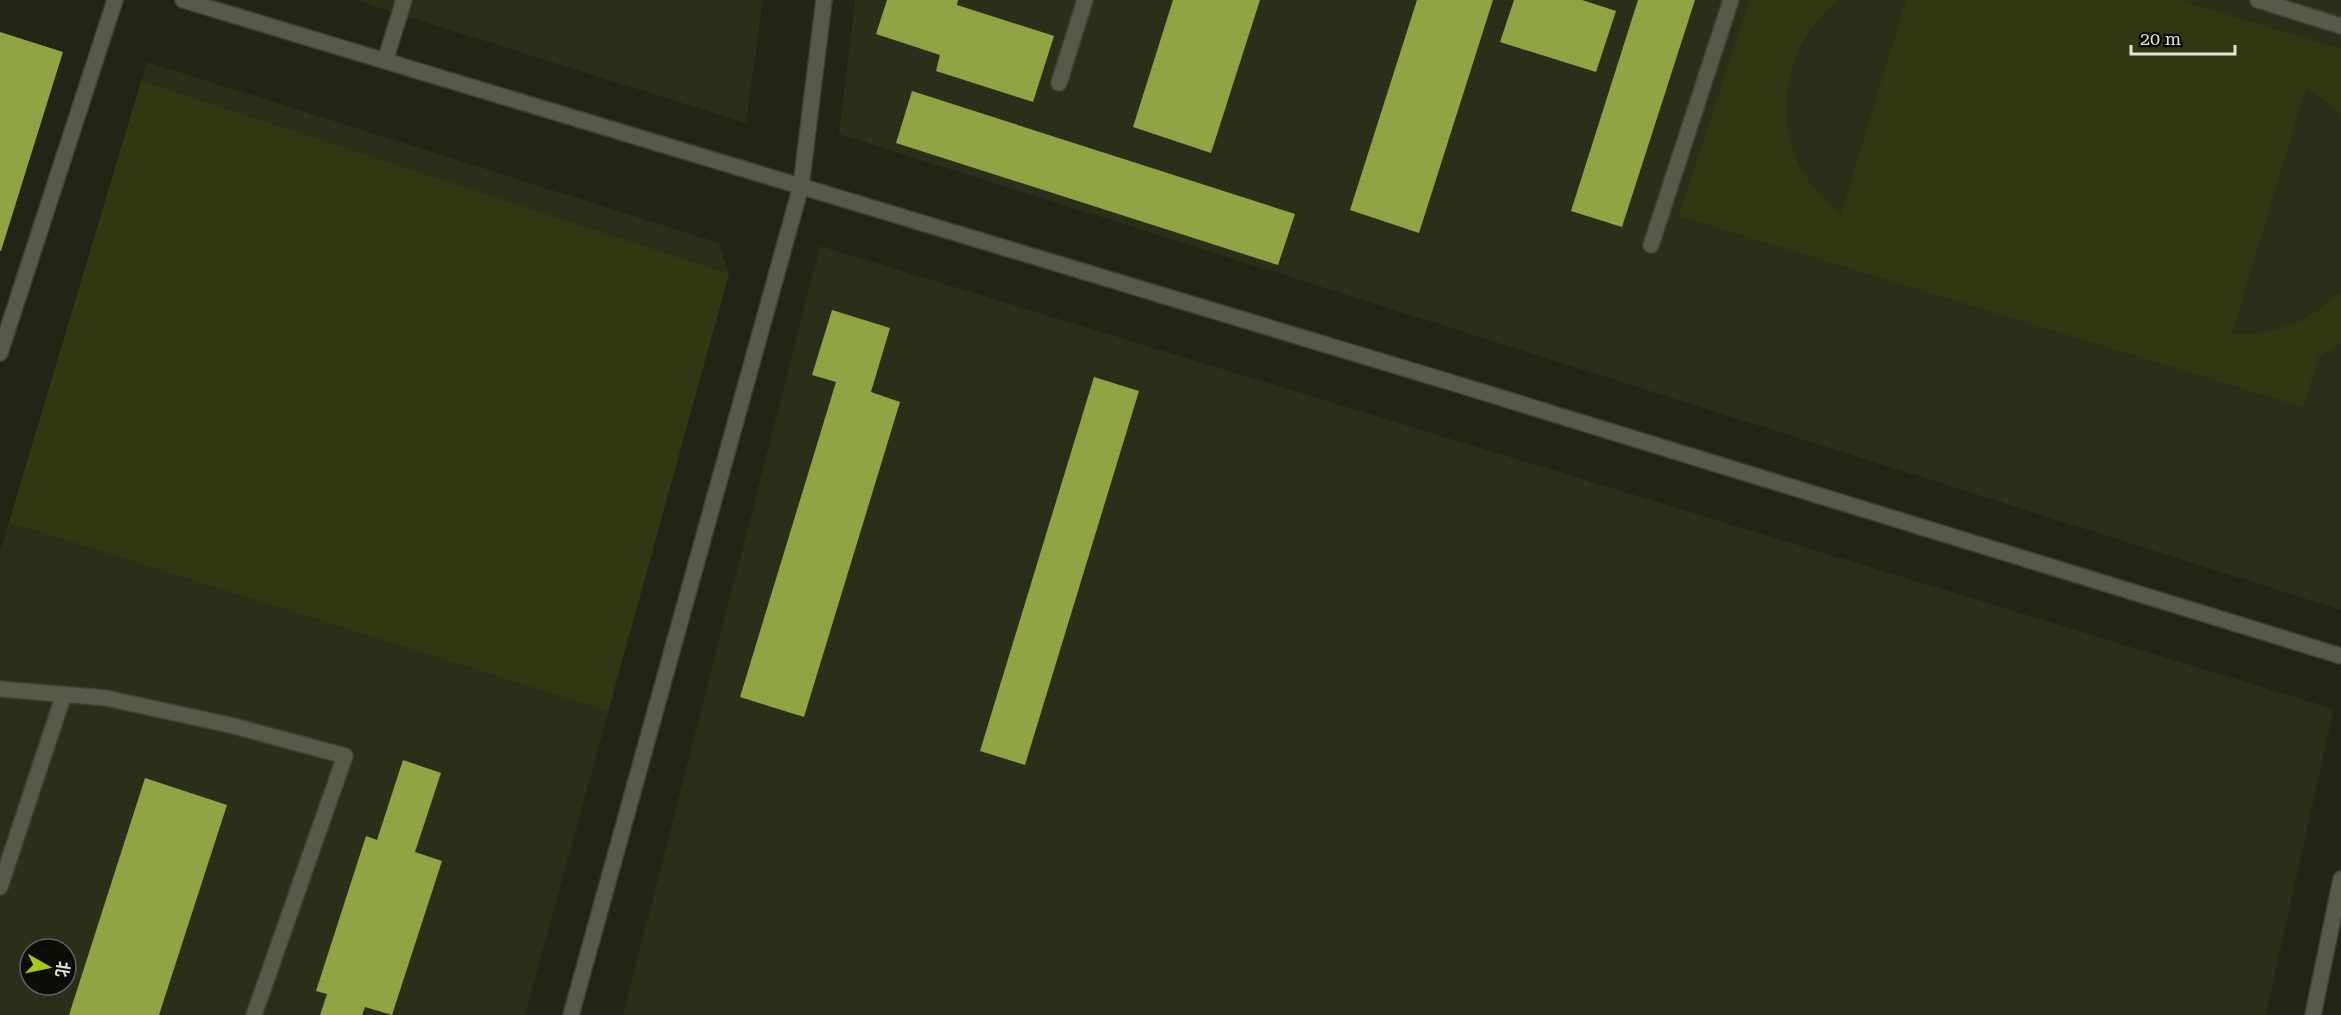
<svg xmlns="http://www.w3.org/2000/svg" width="2341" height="1015" viewBox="0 0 2341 1015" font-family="'Roboto Serif','Noto Sans SC',serif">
<rect width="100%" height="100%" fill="#222516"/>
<path fill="#2b2f1a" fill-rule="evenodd" d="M355 0H763L746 123Z
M855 0H2341V610L839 134Z
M147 62 719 243 729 274 525 1015H0V552ZM30 949H66V985H30Z
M820 246 2334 709 2266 1015H623Z"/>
<path fill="#303711" d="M1749 0H1838C1786 41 1769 121 1807 178 1816 192 1828 204 1841 215L1906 0H2179L2341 49V116L2327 102 2306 88 2232 333C2271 337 2315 320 2341 290V344L2319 356 2303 407 1679 216Z
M141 81 729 274 608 711 9 522Z"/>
<path fill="#91a443" d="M887 0H958L957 5 1054 36 1033 102 936 71 940 55 876 34Z
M1173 0H1260L1211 153 1133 127Z
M1417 0H1493L1419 233 1350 210Z
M1514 0H1582L1616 11 1596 72 1500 42Z
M1638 0H1695L1622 227 1571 211Z
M0 32 63 52 1 251H0Z
M912 91 1295 214 1278 265 896 143Z
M832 310 890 328 871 392 900 402 804 717 740 697 836 382 812 375Z
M1094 377 1139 391 1025 765 980 751Z
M403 760 441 773 415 852 442 861 392 1015 365 1007 362 1015H320L327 994 316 991 366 836 377 840Z
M145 778 227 805 159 1015H69Z"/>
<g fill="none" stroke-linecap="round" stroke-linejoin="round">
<g stroke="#3e4137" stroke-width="18">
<path id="service" d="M2258 0 2341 26
M385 61 404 0
M1059 83 1085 0
M1651 245 1731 0
M0 689 106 698 234 726 345 756 254 1015
M0 887 64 694"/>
</g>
<g stroke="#3e4137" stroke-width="18">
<path id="minor" d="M183 0 1453 383 2341 656
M0 353 115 0
M571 1015 801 186 824 0
M2313 1015 2341 879"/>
</g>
<use href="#service" stroke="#565a49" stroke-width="15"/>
<use href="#minor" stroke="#565a49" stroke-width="15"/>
</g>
<g transform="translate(48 967) rotate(99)"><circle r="28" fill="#0c0d07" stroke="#61635b" stroke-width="1.5"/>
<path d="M0-4.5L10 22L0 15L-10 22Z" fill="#abc614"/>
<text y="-9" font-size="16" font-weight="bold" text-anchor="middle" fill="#e1e4da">北</text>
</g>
<path d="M2131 45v9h104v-9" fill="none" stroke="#e1e4da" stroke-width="3"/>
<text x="2140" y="45" font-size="18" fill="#e1e4da" stroke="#0c0d07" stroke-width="4.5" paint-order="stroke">20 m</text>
</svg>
